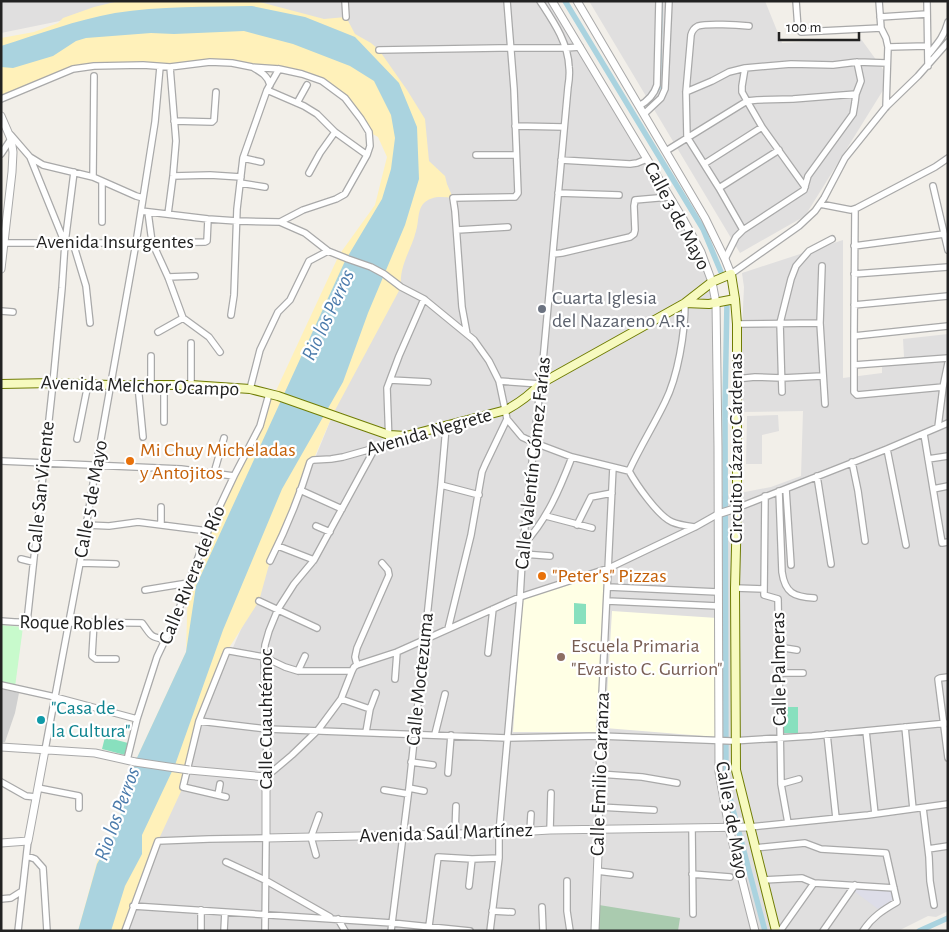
<svg xmlns="http://www.w3.org/2000/svg" width="949" height="932" viewBox="0 0 949 932" font-family="'Alegreya Sans',sans-serif">
<rect width="100%" height="100%" fill="#f2efe9"/>
<path fill="#e0dfdf" d="M1 1H158L1 33Z
M183 1H550L700 252 713 288 716 386 714 498 771 487 801 476 803 411 741 412 740 370 744 287 742 273 843 240V378L882 373V364L904 357 903 339 948 334V911L936 917 928 916 898 931H124L156 824 307 478 333 414 419 113Z
M589 1H765L782 43 861 39 890 79 805 216 740 253Z
M778 415 779 431 762 435V464H746L747 416Z"/>
<path fill="#ffffe5" d="M604 574 597 732H513L522 599Z
M612 611 717 618 716 737 605 728Z"/>
<path fill="#d0d0d0" d="M1 689 19 693 15 713 5 742H1Z"/>
<path fill="#fff1ba" d="M119 1H256L324 19 346 17 355 34 371 43 379 50 407 90 425 119 429 161 445 176 447 184 453 198C442 197 432 195 423 204 417 212 419 222 416 231 411 251 399 265 401 287L333 414 270 561 259 601 227 651 199 721 183 787 158 841 125 931H78L97 862 116 831 135 762 186 652 188 583 208 531 266 409 274 395 339 255 375 205 387 157 378 137 369 132 335 90 302 74 232 63 73 69 1 99V38L34 32 58 23 63 18 94 7Z"/>
<path fill="#aacbaf" d="M599 905 680 918 678 931H598Z"/>
<path fill="#c8facc" d="M1 625 23 627 15 687 1 684Z"/>
<path fill="#88e0be" d="M574 603 586 604V624H574Z
M784 707H798V733H784Z
M105 737 128 743 125 755 102 749Z"/>
<path fill="#dddde8" d="M857 887 892 890 894 899 878 909 854 891Z"/>
<path fill="#aad3df" d="M252 6 305 17 355 37 399 83 417 127 419 179 405 225 368 313 343 382 282 489 223 630 175 765 142 835V854L125 886 111 931H78L97 864 116 831 135 762 186 652 196 586 345 261 382 199 391 169 395 138 391 115 374 81 350 66 293 44 244 31 174 34 151 33 86 38 76 41 53 56 13 68 1 67V46C39 34 76 20 115 13 160 6 206 7 252 6Z"/>
<g fill="none" stroke-linecap="round" stroke-linejoin="round">
<path stroke="#aad3df" stroke-width="2" d="M656 93 660 88 662 1"/>
<path stroke="#aad3df" stroke-width="5.5" d="M565 1 703 229 721 272
M727 301 725 405 726 774 727 787 765 931
M919 931 948 918"/>
<g stroke="#a9a9a9" stroke-width="8">
<path id="minor" d="M345 1 346 17
M796 1 798 29 801 32 881 28
M879 1 881 28 886 38 888 47 886 107
M927 1 928 66
M880 17 927 14
M888 47 927 46
M379 50 499 48H566L580 47
M928 55C937 44 944 37 948 22
M254 68C261 72 268 76 270 85
M745 68 742 86V92L747 101 762 127 805 187
M267 90 304 106 317 114 335 132 367 155 345 194 336 199 303 210 280 222
M686 92 712 81 729 72 745 68 791 64 833 65 857 62 887 63
M1 99 73 69 94 66 143 65 170 67 210 62 232 63 252 67 279 69 302 74 322 81 345 98 361 119 369 132 370 146 367 155
M297 103 307 85
M639 106C648 101 654 95 657 85L659 1
M644 114 661 98 665 89 669 1
M174 121 212 122 214 120 216 92
M515 126 564 127
M11 135 30 157 43 165 93 177 136 196 143 198
M666 151 747 101 757 100 793 99 856 94
M1 154 11 139
M476 155H516
M30 157 64 241
M243 158 261 162
M561 160 630 164 637 163 647 159
M704 164 762 127
M309 173 320 153 335 132
M173 176 210 175 241 177
M93 177 94 76
M240 183 265 187
M933 186 948 250
M719 188 779 150
M558 193 619 195
M820 204 851 210 857 208 935 167 948 158
M141 211 208 219 237 221 280 222 305 233 328 251 348 259 371 267 384 274 401 287 424 299 474 340 489 361 499 381 507 419 522 437 535 443 572 457 629 471
M148 212 152 242 168 277 183 318 209 337 220 352
M168 214 173 176 176 141 170 67
M102 222V182
M457 230 508 227
M743 230 719 188 687 137 686 92 691 35C692 31 694 28 698 26 707 23 738 25 749 26
M1 243H136L205 242 207 241 208 219
M73 243 86 286 90 323
M854 246 944 234
M553 254 562 253 630 237 634 234 635 230 634 206 635 200 669 197
M725 259 736 237 743 230 804 190 808 176 853 114 855 102 856 94 861 81 857 62
M822 266 820 323 825 404
M731 274 799 226 815 211 824 198 845 158 886 107 918 76 948 42
M854 274 948 267
M168 277 195 276
M685 303C685 333 678 376 665 402 654 425 640 447 629 471 636 484 658 516 672 522 679 525 688 526 695 527
M854 305 948 296
M1 311 13 312
M231 315 234 295 237 209 243 158 267 90 279 69
M737 324 820 323
M158 332 183 318
M467 334 462 307 455 211 453 198 515 197 518 193 514 89 507 1
M854 336 855 209
M854 365 948 358
M736 379 755 377 782 378 822 376
M390 380 428 382
M499 381 540 384
M138 385 143 437
M151 385V356
M191 385V343
M943 387 857 395 854 392V336L948 326
M250 389 260 350 278 312 290 300 309 261 328 251
M782 392 780 323 791 279 796 266 809 251 832 239
M164 422V385
M938 427 943 387 948 363
M924 434 942 543 948 542
M77 439 88 384
M389 444 387 388 399 356 424 299
M887 449 906 545
M928 459 948 456
M1 461 181 469 234 476
M852 462 858 491 865 541
M214 473 224 438
M817 476 831 564
M441 485 479 495
M786 489 791 565
M933 489 948 486
M300 490 342 509
M779 491 782 572C785 593 794 597 814 598
M765 496 764 595 778 599 781 784 788 823
M737 508 887 449 948 423
M546 516 592 528
M86 525 109 526 138 522 208 531
M161 525V507
M577 525 591 497 612 493
M316 526 330 532
M523 545C547 520 560 488 572 457
M278 546 314 560
M523 554 550 556
M21 559 33 562
M270 561C286 529 300 495 310 462L313 460 331 459 343 457 389 444 405 437
M80 563 116 564
M608 587 718 592
M735 588 764 589
M145 590 188 583
M259 601 317 628
M607 601 718 606
M1 621C48 625 95 622 142 623 152 636 148 636 166 640
M27 622 53 383 62 288 65 243 74 172
M94 622 92 656 96 659H116
M448 629 471 535 482 472 485 465 507 419
M778 647 797 650
M488 653 493 609
M357 665 355 657 357 648 389 575 388 570 382 563
M298 671 305 656
M779 673H803
M948 677 940 678 938 679 948 758
M395 679 397 652
M1 685 55 697 137 719
M341 699 370 709
M199 721 267 729 507 738 600 736 732 741 812 736 948 723
M905 727 913 809
M866 731 875 814
M366 732 370 709 376 693
M435 734 445 694
M827 734 836 818
M45 750 80 563 94 478 136 243 155 122 160 67
M127 760 137 719 157 657 176 617 208 531 234 476 260 426 269 394
M411 762 433 765
M448 773 451 735
M599 774 642 777 677 783
M266 777 292 755 318 730 341 699 352 671 354 667 357 665 397 652 520 597 609 568 695 527 718 514
M266 777 267 729 264 662 265 645 269 631 278 609 294 584 314 560 375 448
M1 782 26 796 36 797
M781 784 799 779
M38 788 79 796V808
M409 788 424 791
M384 790 408 794
M218 795 220 784
M226 797 183 787 199 721 227 651H230L264 657 285 667 298 671H352
M599 807 654 810
M923 808 929 857 930 881 934 905
M750 827 868 815 948 804
M692 828 693 914
M599 829 600 736 613 467
M550 830 551 793
M530 831 531 814
M455 834 456 806
M755 848 805 843 821 849 886 853 897 902C883 910 872 917 863 931
M928 849 948 846
M316 855 311 837 319 815
M27 856 35 859 43 868 47 931
M226 862 265 880 330 917
M597 871 630 875
M692 874 730 877
M763 880 802 878 814 883 894 888
M567 881V911L570 931
M469 886 472 859
M1 899 11 898 22 891
M133 906 392 923 470 931
M542 907 543 931
M201 910V931
M492 911 512 912
M338 919 345 931
M429 926 438 857 472 859 499 858
M18 931 28 841
M125 931 158 841 209 839 266 838 265 931
M224 931 225 912
M391 931 409 788 441 485 446 427
M490 931 499 858V833L520 597 523 545 543 361 568 87C569 81 570 74 569 67 568 42 553 21 540 1
M780 931 814 883
M823 931 855 885"/>
</g>
<g stroke="#a9a9a9" stroke-width="9">
<path id="tertiary" d="M552 1 683 219 701 252 712 282 716 303 718 447 719 772 729 828 755 931
M577 1 705 218 725 259 731 274
M1 116 11 139 13 152 12 172 1 269
M718 514 737 508
M1 747 95 753 135 762
M189 770 266 777V838L499 833 550 830 750 827
M1 843 28 841 45 750
M595 931 599 829"/>
</g>
<g stroke="#707d05" stroke-width="10">
<path id="secondary" d="M685 303 709 304 735 299
M1 384 53 383 111 385H191L250 389 278 396 389 435 406 436 506 410C519 403 530 395 540 384L685 303 712 282 731 274 735 299 737 324V508L735 588 736 770 776 931"/>
</g>
<use href="#minor" stroke="#fff" stroke-width="5.5"/>
<use href="#tertiary" stroke="#fff" stroke-width="7"/>
<use href="#secondary" stroke="#f7fabf" stroke-width="8"/>
<g stroke="#a9a9a9" stroke-width="9" stroke-linecap="butt">
<path id="tertiary-bridge" d="M135 762 189 770"/>
</g>
<use href="#tertiary-bridge" stroke="#fff" stroke-width="7"/>
</g>
<circle fill="#6b7280" stroke="#fff" stroke-width="2" cx="542" cy="309" r="5"/>
<g fill="#e8710a" stroke="#fff" stroke-width="2">
<circle cx="130" cy="461" r="5"/>
<circle cx="542" cy="576" r="5"/>
</g>
<circle fill="#8d6e63" stroke="#fff" stroke-width="2" cx="561" cy="657" r="5"/>
<circle fill="#0f9aa8" stroke="#fff" stroke-width="2" cx="41" cy="720" r="5"/>
<g text-anchor="middle" dominant-baseline="central" stroke-width="4.5" stroke-linejoin="round" paint-order="stroke">
<g font-size="20" fill="#222" stroke="#fff">
<text transform="translate(677 216) rotate(62)">Calle 3 de Mayo</text>
<text x="115" y="242">Avenida Insurgentes</text>
<text transform="translate(140 386) rotate(2)">Avenida Melchor Ocampo</text>
<text transform="translate(429 432) rotate(-16)">Avenida Negrete</text>
<text transform="translate(736 448) rotate(-90)">Circuito Lázaro Cárdenas</text>
<text transform="translate(533 463) rotate(-84)">Calle Valentín Gómez Farías</text>
<text transform="translate(41 487) rotate(-84)">Calle San Vicente</text>
<text transform="translate(91 499) rotate(-80)">Calle 5 de Mayo</text>
<text transform="translate(192 575) rotate(-68)">Calle Rivera del Río</text>
<text transform="translate(72 623) rotate(1)">Roque Robles</text>
<text transform="translate(779 669) rotate(-91)">Calle Palmeras</text>
<text transform="translate(420 679) rotate(-84)">Calle Moctezuma</text>
<text transform="translate(266 719) rotate(-90)">Calle Cuauhtémoc</text>
<text transform="translate(600 774) rotate(-88)">Calle Emilio Carranza</text>
<text transform="translate(732 820) rotate(80)">Calle 3 de Mayo</text>
<text transform="translate(446 833) rotate(-2)">Avenida Saúl Martínez</text>
</g>
<g font-size="20" fill="#5b616d" stroke="#fff" text-anchor="start">
<text x="552" y="298">Cuarta Iglesia<tspan x="552" dy="23">del Nazareno A.R.</tspan></text>
</g>
<g font-size="20" fill="#c56008" stroke="#fff" text-anchor="start">
<text x="140" y="450">Mi Chuy Micheladas<tspan x="140" dy="23">y Antojitos</tspan></text>
<text x="552" y="576">"Peter's" Pizzas</text>
</g>
<g font-size="20" fill="#785e54" stroke="#fff" text-anchor="start">
<text x="571" y="646">Escuela Primaria<tspan x="571" dy="23">"Evaristo C. Gurrion"</tspan></text>
</g>
<g font-size="20" fill="#0d838f" stroke="#fff" text-anchor="start">
<text x="51" y="708">"Casa de<tspan x="51" dy="23">la Cultura"</tspan></text>
</g>
<g font-size="21" font-style="italic" fill="#4a7aab" stroke="#fff">
<text transform="translate(328 315) rotate(-65)">Rio los Perros</text>
<text transform="translate(117 814) rotate(-70)">Rio los Perros</text>
</g>
</g>
<rect width="949" height="932" fill="none" stroke="#222222" stroke-width="5"/>
<path d="M779 32v8h80v-8" fill="none" stroke="#222222" stroke-width="2.5"/>
<text x="786" y="32" font-size="15" fill="#222222" stroke="#ffffff" stroke-width="4" paint-order="stroke">100 m</text>
</svg>
